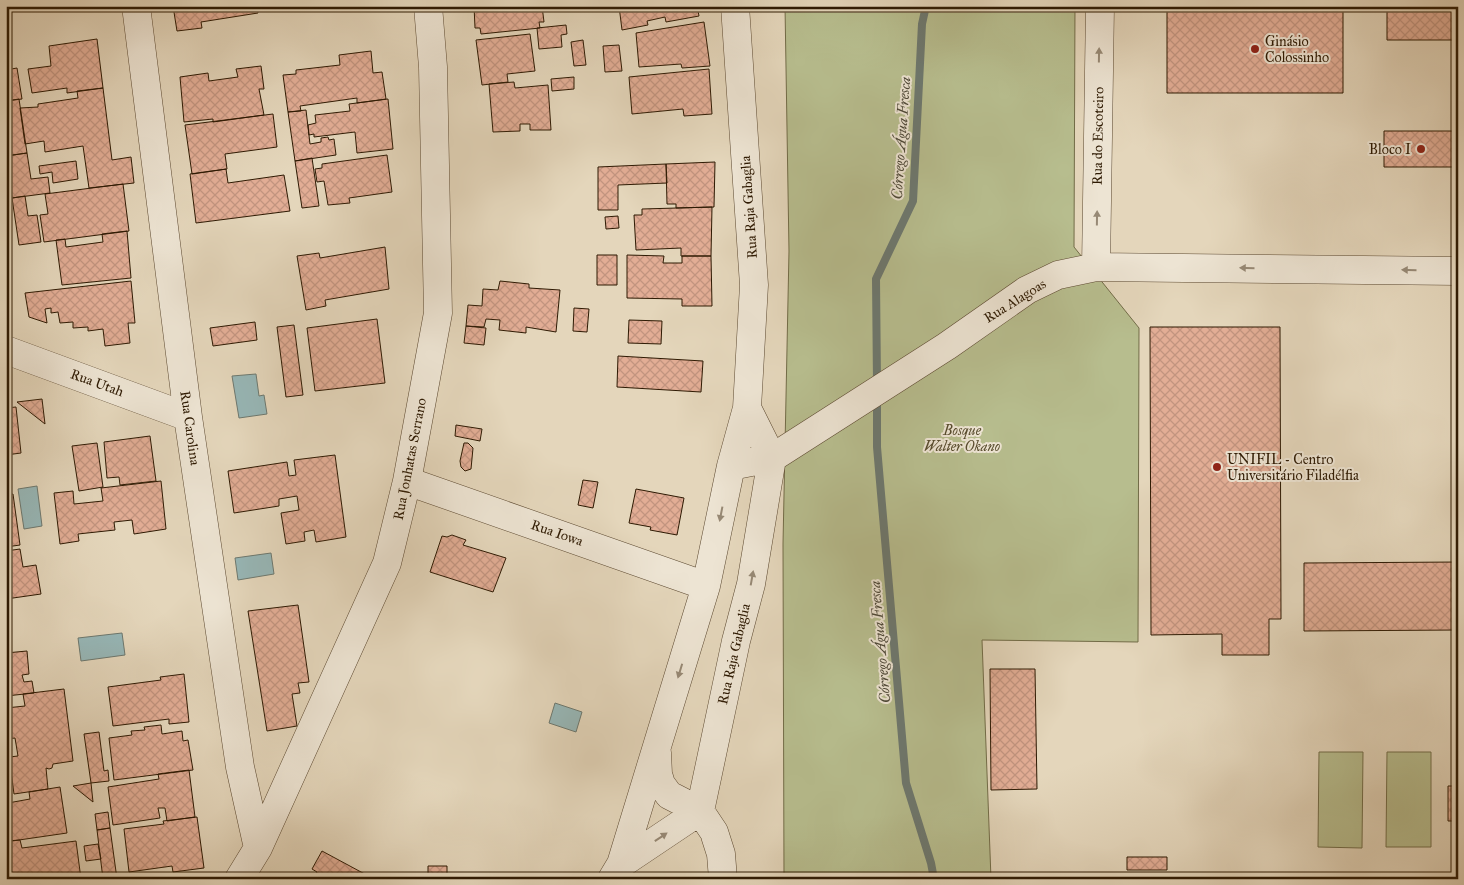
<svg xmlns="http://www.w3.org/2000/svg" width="1464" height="885" viewBox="0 0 1464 885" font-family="'IM FELL Great Primer',serif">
<defs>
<pattern id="building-cross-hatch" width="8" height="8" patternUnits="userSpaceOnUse" patternTransform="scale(1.25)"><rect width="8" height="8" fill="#e2ad95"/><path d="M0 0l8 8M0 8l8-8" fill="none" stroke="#c2947f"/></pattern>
</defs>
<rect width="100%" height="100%" fill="#e4d6bb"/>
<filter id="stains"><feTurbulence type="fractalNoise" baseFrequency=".004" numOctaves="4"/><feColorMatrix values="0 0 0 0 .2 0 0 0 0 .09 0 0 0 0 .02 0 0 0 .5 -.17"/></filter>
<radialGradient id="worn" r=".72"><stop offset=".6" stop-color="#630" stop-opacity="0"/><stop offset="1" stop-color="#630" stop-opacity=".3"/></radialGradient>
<path fill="#b7bd8e" stroke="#726c48" d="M785 6H1075L1074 247 1139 328 1138 642 982 640 991 879H784L783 544 789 251Z
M1319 752H1363L1362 848 1318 847Z
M1387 752H1431V847H1386Z"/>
<path fill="#97b7b7" stroke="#6d786f" d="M256 374 259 396 264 395 267 414 239 418 232 376Z
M37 486 42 526 24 529 18 489Z
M271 553 274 574 238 580 235 558Z
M122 633 125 655 81 661 78 638Z
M555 703 582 712 576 732 549 723Z"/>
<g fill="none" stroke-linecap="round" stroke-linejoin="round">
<path stroke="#6d786f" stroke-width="8" d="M877 383 876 279 913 201 922 24 926 6
M877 399V447L906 783 931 863 934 879"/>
</g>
<path fill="url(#building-cross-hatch)" stroke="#2e1a03" d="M173 6H257L258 13 201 22 202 28 177 31Z
M474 6H542L544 22H539L540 28 481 34 480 28H475Z
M619 6H697L699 16 666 22 665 17 647 21 648 25 622 30Z
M1167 6H1343V93H1167Z
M1387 6H1458V40H1387Z
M704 22 710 66 682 68 681 64 639 67 636 33Z
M566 25 567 34 561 35 562 47 539 49 537 28Z
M530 34 535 71 507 74 508 82 482 85 476 40Z
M97 39 103 88 67 93V88L32 93 28 69 51 66 49 46Z
M583 40 586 65 574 66 571 42Z
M619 45 622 71 605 72 603 46Z
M371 51 373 73 382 72 386 99 357 103V98L300 106 301 111 288 112 283 75 296 74V70L340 65 339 55Z
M261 66 264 89H259L264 115 213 122V119L184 122 180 77 208 73 209 81 238 77 236 69Z
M17 68 22 99 6 101V70Z
M709 69 712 114 684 116 683 109 632 114 629 77Z
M574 77V89L552 91 551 79Z
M514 82 515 88 548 85 551 130H530V124H520V131L493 132 489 84Z
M103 88 112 160 131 157 134 183 89 188 83 146 45 152 44 141 25 144 20 108 38 107V104L78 98 77 91Z
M19 99 27 153 6 156V101Z
M388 99 393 149 357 153 355 132 314 137V134L309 135 308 125 316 123 315 115 350 111 349 104Z
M306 110 310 144 321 142V138L328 137 329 140 334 139 336 155 295 161 288 112Z
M273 114 277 147 225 154 227 169 192 174 185 125Z
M1384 131H1458V167H1384Z
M27 153 31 179 48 177 50 193 12 198 6 156Z
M387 155 392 192 349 198 350 203 328 205 324 181 317 182 315 169 322 168V164Z
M312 158 319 206 302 208 295 161Z
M76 161 78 179 53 183 52 172 40 174 39 166Z
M715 162 714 207 676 208V204H667L666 164Z
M666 164 667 183 618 185V210H598V167Z
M226 169 228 183 284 175 290 211 196 223 190 174Z
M123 184 129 231 44 242 40 215 48 214 45 194Z
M25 196 28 216 37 215 41 242 19 245 12 198Z
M712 207 711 256H681V248L636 250 634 215H642V209Z
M618 216 619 228 606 229 605 217Z
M127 231 131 278 62 285 56 240 65 239 66 247 103 242 102 234Z
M385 247 389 289 325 300 326 306 306 310 297 256 319 253 320 258Z
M597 255H617V285H597Z
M627 255 664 256 663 263H682V256H711L712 306H682V299L627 298Z
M131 281 135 323H128L130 343 105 346 103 329 88 331V327L73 328V322L60 323 58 312 51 313V308L45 309 47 323 29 317 25 293Z
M500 281 529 284V288L560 290 556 332 526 327V333L499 330 500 320 486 319 484 327 466 326 468 305 482 306 483 289 498 290Z
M574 308 589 309 587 332 573 331Z
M377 319 385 383 315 391 307 328Z
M629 320 662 321 661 344 628 343Z
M255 322 257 340 213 346 210 328Z
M294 325 303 395 286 397 277 327Z
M466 326 486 328 484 345 464 343Z
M1150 327H1280L1281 619H1269V655H1222V634L1151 635Z
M618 356 703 361 701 392 617 387Z
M42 399 45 424 17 402Z
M16 407 21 453 6 455V408Z
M456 425 482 429 480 441 455 436Z
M150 436 156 481 120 485 119 477 107 478 104 442Z
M97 443 103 487 79 491 72 446Z
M464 443H468L473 448 471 469 465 471 461 467 460 461Z
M335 455 346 537 316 542 314 530 304 532 305 541 286 544 281 513 299 510 297 496 279 499V506L234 513 228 471 287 462 289 476 296 475 294 460Z
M583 480 598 482 593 508 578 505Z
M161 481 166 529 134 534 132 520 114 522 115 530 78 534 79 541 60 544 54 493 73 491 74 504 103 501 101 488Z
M636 489 684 498 677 535 650 530 651 527 629 523Z
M13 494 20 545 6 547V495Z
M452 535 466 540 463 545 506 558 493 592 430 572 442 536 447 537Z
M20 549 23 567 36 565 41 594 6 599V551Z
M1458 562V630L1304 631V563Z
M298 605 309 682 298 683 300 693 292 694 297 726 267 731 248 611Z
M27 651 29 674 22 675 24 682 32 681 34 693 6 696V653Z
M990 669H1035L1037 789 991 790Z
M184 674 189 722 169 724V719L113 726 108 687 161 680 160 677Z
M64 689 73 761 53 764 52 768 49 769 46 768 48 789 14 794 9 757 18 756 15 738 6 739V708L25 706 23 694Z
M161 725 162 734 182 731 183 741 188 740 193 770 114 780 109 738 132 735 131 731 145 730 144 727Z
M99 732 104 771 108 770 109 781 91 783 84 734Z
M189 770 195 817 167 821 165 808H158L160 818 113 825 108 787 159 779 158 774Z
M91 783 93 802 73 786Z
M1448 786H1458V821H1448Z
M60 787 67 833 12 841 11 836 6 837V795L8 803 30 799 29 792Z
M108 812 110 828 97 830 95 814Z
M197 817 204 868 173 872 172 866 129 872 124 829 164 824 163 821Z
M110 828 117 879H103L97 830Z
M20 840 22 848 76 841 81 879H6V841Z
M98 844 101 859 86 861 84 846Z
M322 851 374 879H313L317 872 312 869Z
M1127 857H1167V870H1127Z
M428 866H447V879H428Z"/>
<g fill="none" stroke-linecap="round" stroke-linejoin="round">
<g stroke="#5c4931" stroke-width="29">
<path id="minor" d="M136 6 188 417 240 767 258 848
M1096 267 1100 6
M6 350 188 417
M731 466 772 458 947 346 1027 290 1058 275 1096 267 1458 271
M407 481 706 586
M657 753 658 774 661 784 669 795 700 811 714 832 721 854 723 879
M621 864 700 811 736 641 751 584 772 458 747 408
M239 879 258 848 387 563 407 481 438 313 433 67 428 6
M612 879 621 864 706 586 731 466 747 408 754 285 735 6"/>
</g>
<use href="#minor" stroke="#ede4d3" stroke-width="28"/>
</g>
<defs><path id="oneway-solid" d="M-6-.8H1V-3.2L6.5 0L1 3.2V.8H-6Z" transform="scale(1.25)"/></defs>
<g fill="#978975">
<use href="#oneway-solid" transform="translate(1099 55) rotate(-89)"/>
<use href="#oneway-solid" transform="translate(1097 218) rotate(-89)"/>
<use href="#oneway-solid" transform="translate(1247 268) rotate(-179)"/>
<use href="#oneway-solid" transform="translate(1409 270) rotate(-179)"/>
<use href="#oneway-solid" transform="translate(721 514) rotate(101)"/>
<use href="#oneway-solid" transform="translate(752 578) rotate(-80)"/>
<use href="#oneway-solid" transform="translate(680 671) rotate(107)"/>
<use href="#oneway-solid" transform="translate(661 837) rotate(-34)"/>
</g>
<g fill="#8f2418" stroke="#ede4d3" stroke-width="2">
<circle cx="1255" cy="49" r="5"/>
<circle cx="1421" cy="149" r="5"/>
<circle cx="1217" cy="467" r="5"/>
</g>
<g text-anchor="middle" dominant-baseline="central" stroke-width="4" stroke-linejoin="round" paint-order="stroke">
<g font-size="14" fill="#2e1a03" stroke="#ede4d3" text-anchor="start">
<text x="1265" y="41">Ginásio<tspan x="1265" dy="16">Colossinho</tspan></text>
<text x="1411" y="149" text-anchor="end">Bloco I</text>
<text x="1227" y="459">UNIFIL - Centro<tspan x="1227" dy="16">Universitário Filadélfia</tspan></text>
</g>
<g font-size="14" fill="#2e1a03" stroke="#ede4d3">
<text transform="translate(1098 136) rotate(-89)">Rua do Escoteiro</text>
<text transform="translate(749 207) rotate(-94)">Rua Raja Gabaglia</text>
<text transform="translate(1015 301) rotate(-32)">Rua Alagoas</text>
<text transform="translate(97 383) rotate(20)">Rua Utah</text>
<text transform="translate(190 428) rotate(82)">Rua Carolina</text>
<text transform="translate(410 459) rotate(-79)">Rua Jonhatas Serrano</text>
<text transform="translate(557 533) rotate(19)">Rua Iowa</text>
<text transform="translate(734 654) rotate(-77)">Rua Raja Gabaglia</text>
</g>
<g font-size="14" font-style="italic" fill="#574b2d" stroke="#ede4d3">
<text x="962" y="430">Bosque<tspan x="962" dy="16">Walter Okano</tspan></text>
</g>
<g font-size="15" font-style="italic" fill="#4e4939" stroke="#ede4d3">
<text transform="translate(901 138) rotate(-86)">Córrego Água Fresca</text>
<text transform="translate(880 642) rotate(-95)">Córrego Água Fresca</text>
</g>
</g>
<rect width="1464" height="885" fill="none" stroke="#e4d6bb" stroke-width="25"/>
<rect x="8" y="8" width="1449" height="870" fill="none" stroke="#2e1a03" stroke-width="2.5"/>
<rect x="12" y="12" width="1439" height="860" fill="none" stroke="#2e1a03"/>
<rect width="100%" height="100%" filter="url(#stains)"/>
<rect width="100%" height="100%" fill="url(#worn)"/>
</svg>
